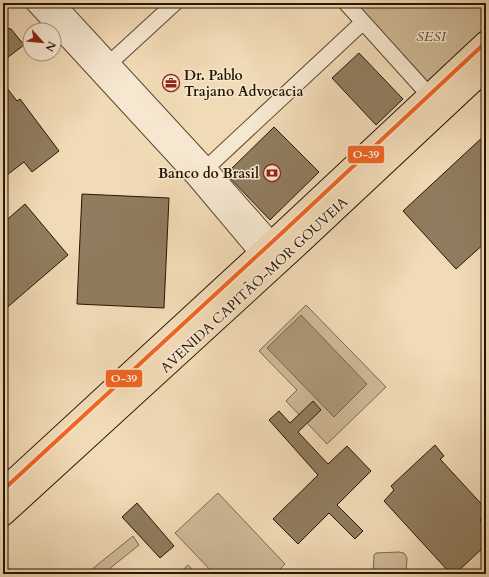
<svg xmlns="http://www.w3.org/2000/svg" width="489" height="577" viewBox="0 0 489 577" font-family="Cardo,serif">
<rect width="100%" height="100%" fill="#f1dab6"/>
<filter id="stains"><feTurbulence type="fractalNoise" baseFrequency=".005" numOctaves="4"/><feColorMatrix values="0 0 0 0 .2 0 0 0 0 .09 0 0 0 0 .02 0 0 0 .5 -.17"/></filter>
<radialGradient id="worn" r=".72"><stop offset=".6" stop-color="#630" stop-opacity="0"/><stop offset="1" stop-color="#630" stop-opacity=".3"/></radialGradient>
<path fill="#cfb997" stroke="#7b684c" d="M356 3H486V29L429 83Z
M306 305 386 387 327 444 286 401 297 390 259 351Z
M218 493 285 564 275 574H214L175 533Z
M133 536 139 545 103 574H86Z
M399 552 404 553 407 558 406 574H373L374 555 376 553Z
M188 565 197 574H178Z"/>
<path fill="#ac9878" stroke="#776448" d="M301 315 367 384 334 417 267 348Z"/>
<path fill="#907c5f" stroke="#271700" d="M3 27 11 29 24 45 3 61Z
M359 53 403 99 376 125 332 78Z
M3 83 17 101 20 99 59 151 32 172 24 162 3 178Z
M274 127 319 172 270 220 226 174Z
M486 134V242L456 269 403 211Z
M82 194 169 198 164 308 77 304Z
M25 204 68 255 3 311V223Z
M313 401 321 410 298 432 328 464 347 446 371 471 337 505 363 531 355 539 329 513 298 544 273 519 318 475 269 420 279 411 290 423Z
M435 445 444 456 440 459 486 509V514L480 520 486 527V545L455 574H451L384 501 394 490 391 486Z
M137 503 174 546 160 558 122 517Z"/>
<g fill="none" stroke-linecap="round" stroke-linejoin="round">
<g stroke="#5a482e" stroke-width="17">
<path id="minor" d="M346 3 429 95
M102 70 175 3
M199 175 363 22"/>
</g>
<g stroke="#5a482e" stroke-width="20">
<path id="tertiary" d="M35 3 196 178 260 254
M55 3 207 168 272 242"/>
</g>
<g stroke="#271700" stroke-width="24">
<path id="primary" d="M3 490 284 231 486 42
M3 515 297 246 486 69"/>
</g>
<use href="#minor" stroke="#f6e7d0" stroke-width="15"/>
<use href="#tertiary" stroke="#f6e7d0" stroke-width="18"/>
<use href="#primary" stroke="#f1dab6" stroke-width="22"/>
<g stroke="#f6e7d0" stroke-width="7">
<path id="bus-1" d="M3 490 284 231 486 42"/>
</g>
<use href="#bus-1" stroke="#f26522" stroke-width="4"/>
</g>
<defs>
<g id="office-ring" transform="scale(0.9)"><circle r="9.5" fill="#f6e7d0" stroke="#8f2418" stroke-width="1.5"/><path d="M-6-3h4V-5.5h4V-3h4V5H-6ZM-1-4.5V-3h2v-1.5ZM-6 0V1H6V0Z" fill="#8f2418"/></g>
<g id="bank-ring" transform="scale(0.9)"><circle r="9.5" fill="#f6e7d0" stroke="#8f2418" stroke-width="1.5"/><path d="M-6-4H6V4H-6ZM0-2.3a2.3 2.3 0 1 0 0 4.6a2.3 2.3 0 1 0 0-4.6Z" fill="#8f2418"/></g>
</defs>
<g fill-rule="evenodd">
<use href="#office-ring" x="171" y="83"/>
<use href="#bank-ring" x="272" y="173"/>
</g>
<g text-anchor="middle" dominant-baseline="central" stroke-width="3" stroke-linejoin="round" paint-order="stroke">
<g font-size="14" font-style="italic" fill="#59482d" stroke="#f6e7d0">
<text x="431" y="36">SESI</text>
</g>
<g font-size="14" font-weight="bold" fill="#271700" stroke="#f6e7d0" text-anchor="start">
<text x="184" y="75">Dr. Pablo<tspan x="184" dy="16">Trajano Advocacia</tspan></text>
<text x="259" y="173" text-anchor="end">Banco do Brasil</text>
</g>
<g font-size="14" fill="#271700" stroke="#f6e7d0">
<text transform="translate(254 285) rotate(-43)">AVENIDA CAPITÃO-MOR GOUVEIA</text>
</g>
</g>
<g stroke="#f6e7d0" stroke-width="1.5">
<rect x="347" y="145" width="38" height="19" rx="4" fill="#f26522"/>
<rect x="105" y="369" width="38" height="19" rx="4" fill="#f26522"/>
</g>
<g font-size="11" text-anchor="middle" font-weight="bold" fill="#fff">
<text x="366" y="158">O-39</text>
<text x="124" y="382">O-39</text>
</g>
<rect width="489" height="577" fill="none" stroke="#f1dab6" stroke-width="16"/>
<rect x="4" y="4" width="481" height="569" fill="none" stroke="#271700" stroke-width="2"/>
<rect x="8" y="8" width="473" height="561" fill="none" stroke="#271700"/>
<g transform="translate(42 42) rotate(117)"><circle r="19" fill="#f6e7d0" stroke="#a3947d"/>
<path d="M0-3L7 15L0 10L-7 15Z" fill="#8f2418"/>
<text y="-6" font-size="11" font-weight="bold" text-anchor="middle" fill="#271700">N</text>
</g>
<rect width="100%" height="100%" filter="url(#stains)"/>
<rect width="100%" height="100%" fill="url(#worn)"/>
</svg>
